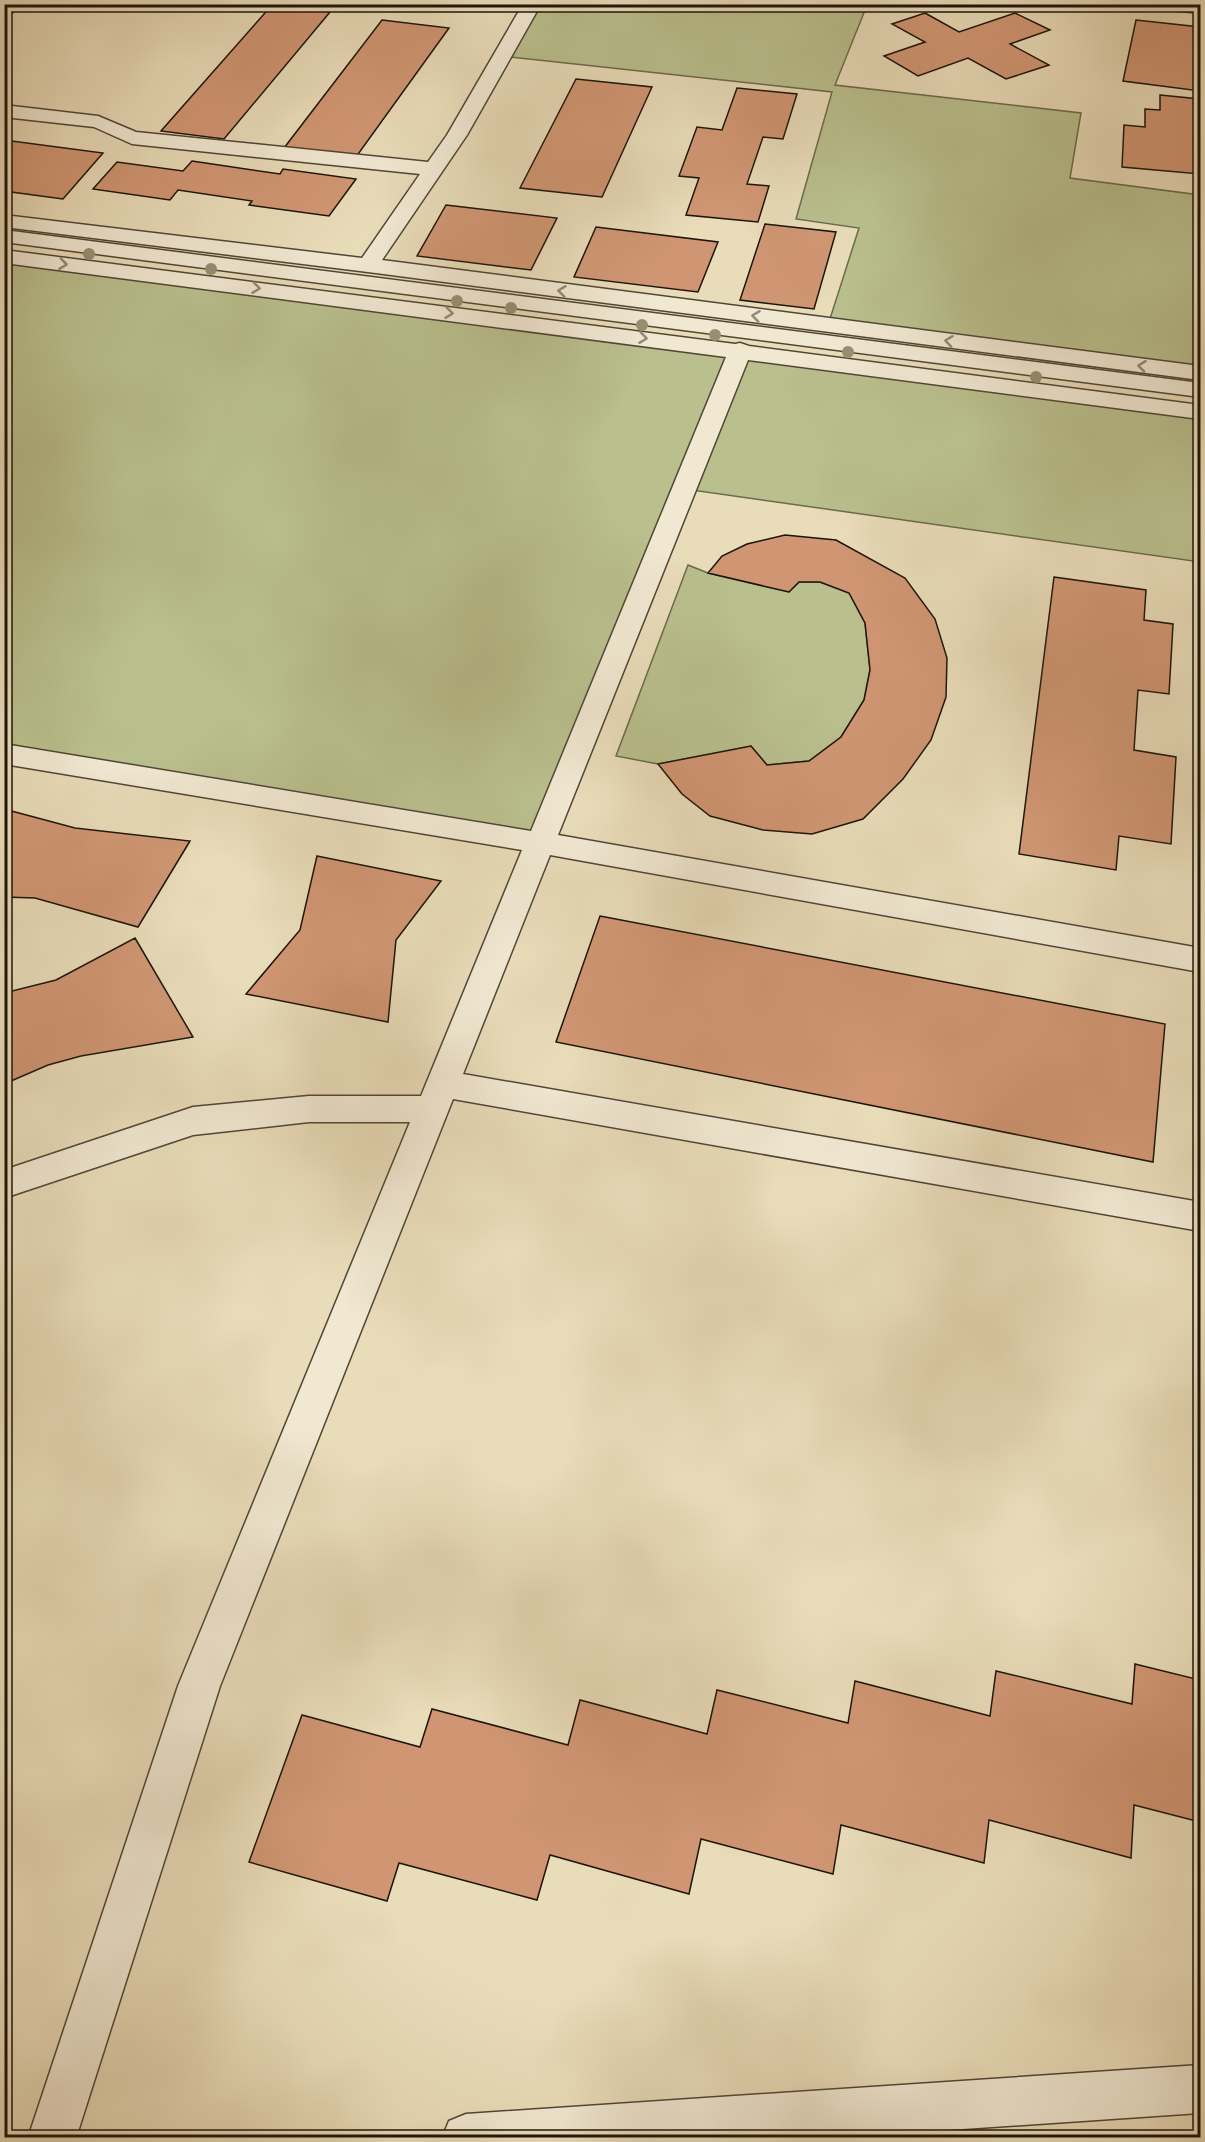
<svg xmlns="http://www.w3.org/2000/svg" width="1205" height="2142" viewBox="0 0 1205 2142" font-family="Cardo,serif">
<rect width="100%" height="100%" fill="#e9dcb9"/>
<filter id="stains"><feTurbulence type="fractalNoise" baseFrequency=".00333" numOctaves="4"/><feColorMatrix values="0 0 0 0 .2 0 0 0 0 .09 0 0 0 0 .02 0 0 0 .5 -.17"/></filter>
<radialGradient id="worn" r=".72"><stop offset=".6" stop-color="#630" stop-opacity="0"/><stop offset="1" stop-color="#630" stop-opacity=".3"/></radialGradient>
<path fill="#b9bf8d" stroke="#6b6a4c" stroke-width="1.5" d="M532 5H867L835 85 1081 113 1070 178 1200 195V373L828 325 859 228 796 219 832 92 502 56Z
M4 256 1200 412V562L685 489 542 843 5 754Z
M688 565 708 573 789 592 799 582H820L849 593 865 623 870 670 864 700 841 737 809 761 767 765 751 746 658 764 616 756Z"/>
<path fill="#d09673" stroke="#1d140b" stroke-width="1.5" d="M4 4H22L4 21Z
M272 5 330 12 224 139 161 131Z
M925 13 959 32 1015 13 1050 30 1010 44 1049 65 1006 79 968 58 918 76 884 56 925 42 892 24Z
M382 20 449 28 356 157 284 148Z
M1136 20 1200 27V91L1123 81Z
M576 79 652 87 602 197 520 188Z
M737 88 797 94 783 139 763 137 747 184 769 186 758 222 686 215 699 178 679 176 697 127 722 130Z
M1160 95 1200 99V174L1122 167 1124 125 1145 127V109L1160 110Z
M4 140 103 153 63 199 4 191Z
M192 161 280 174 283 169 356 179 329 216 249 205 252 201 178 190 170 200 93 189 117 162 183 171Z
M446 205 557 218 531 270 417 256Z
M765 224 836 232 814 309 740 300Z
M596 227 718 242 698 292 574 277Z
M785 535 836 540 905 578 935 619 947 658 946 697 931 740 903 779 863 819 812 834 763 830 710 816 682 794 658 764 751 746 767 765 809 761 841 737 864 700 870 670 865 623 849 593 820 582H799L789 592 708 573 722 556 747 544Z
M1054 577 1146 590 1144 620 1173 624 1169 694 1138 690 1134 750 1176 757 1171 844 1119 836 1116 870 1019 854Z
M4 809 75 828 190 841 138 927 35 898 4 897Z
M317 856 441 881 396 940 388 1022 246 994 300 930Z
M600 916 1165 1024 1153 1162 556 1042Z
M135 938 193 1037 81 1056 48 1065 4 1084V993L56 980Z
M1135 1664 1200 1680V1822L1134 1805 1131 1858 989 1820 984 1863 841 1825 833 1874 701 1839 689 1894 550 1855 537 1900 399 1863 387 1901 249 1862 302 1715 420 1747 432 1709 568 1745 580 1700 707 1734 717 1690 848 1723 855 1681 990 1716 996 1671 1132 1704Z"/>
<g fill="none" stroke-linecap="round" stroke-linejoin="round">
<g stroke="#504636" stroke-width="3">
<path id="pedestrian" d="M4 230 1200 383V397L4 242Z"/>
</g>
<g stroke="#504636" stroke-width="3">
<path id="minor" d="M523 4H541L467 135 382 260 1200 366V380L368 272 4 227V215L362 258 420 174 132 144 94 127 4 117V105L98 116 136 132 428 162 447 135Z
M1154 4H1200V13L1163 9Z
M4 250 735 344 740 343 749 346 1200 405V419L748 360 558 835 1200 948V972L550 855 463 1074 1200 1202V1231L453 1099 220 1686 76 2138H28L178 1686 410 1122H309L193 1135 4 1198V1170L193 1107 309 1096H421L522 850 4 764V744L531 831 726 357 4 263Z
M1200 2065V2113L830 2138H442L449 2121 466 2114Z"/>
</g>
<use href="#pedestrian" fill="#f1e8d2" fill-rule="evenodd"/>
<use href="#minor" fill="#f1e8d2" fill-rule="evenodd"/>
</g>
<g fill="#978f72">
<circle cx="89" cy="254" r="6"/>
<circle cx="211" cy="269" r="6"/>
<circle cx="457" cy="301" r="6"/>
<circle cx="511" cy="308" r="6"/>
<circle cx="642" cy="325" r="6"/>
<circle cx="715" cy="335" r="6"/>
<circle cx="848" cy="352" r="6"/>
<circle cx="1036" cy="377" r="6"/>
</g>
<defs><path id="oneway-chevron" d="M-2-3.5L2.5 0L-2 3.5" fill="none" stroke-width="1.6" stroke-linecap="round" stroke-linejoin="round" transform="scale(1.5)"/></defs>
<g stroke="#928978">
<use href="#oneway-chevron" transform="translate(63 264) rotate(7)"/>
<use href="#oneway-chevron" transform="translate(256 288) rotate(7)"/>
<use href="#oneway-chevron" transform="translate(562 291) rotate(-173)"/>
<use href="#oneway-chevron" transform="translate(449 313) rotate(7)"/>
<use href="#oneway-chevron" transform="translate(756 316) rotate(-173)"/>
<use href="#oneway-chevron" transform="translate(643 338) rotate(7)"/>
<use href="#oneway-chevron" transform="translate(949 341) rotate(-173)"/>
<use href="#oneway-chevron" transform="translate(1142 366) rotate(-173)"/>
</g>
<rect width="1205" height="2142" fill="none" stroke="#e9dcb9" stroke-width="24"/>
<rect x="6" y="6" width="1193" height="2130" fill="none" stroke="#1d140b" stroke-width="3"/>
<rect x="12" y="12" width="1181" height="2118" fill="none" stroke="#1d140b" stroke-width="1.5"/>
<rect width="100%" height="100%" filter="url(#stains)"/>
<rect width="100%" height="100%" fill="url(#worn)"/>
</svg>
